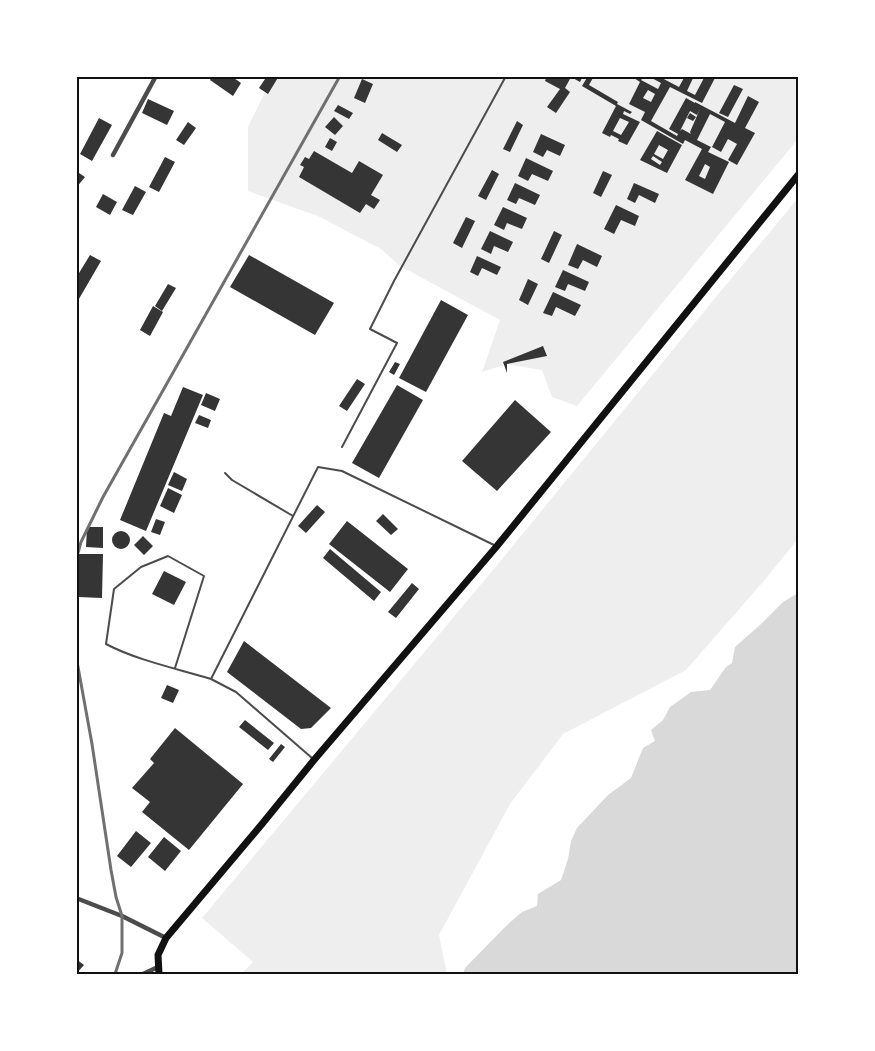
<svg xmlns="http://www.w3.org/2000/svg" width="875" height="1051" viewBox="0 0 875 1051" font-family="Georgia,serif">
<rect width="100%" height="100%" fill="#fff"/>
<path fill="#eee" d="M271 77H798V139L577 406 552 397 542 370 507 364 482 372 500 320 400 266 381 249 318 216 248 191V127L268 86Z
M798 198V539L762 583 686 670 563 734 510 804 439 935 447 974H241L253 962 202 918 503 558 720 292Z"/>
<path fill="#d9d9d9" d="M798 593V974H463L465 968 505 927 522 912 537 906 538 894 561 880 568 859 571 841 577 828 608 795 631 778 643 748 655 741 651 730 663 720 670 707 691 692 710 690 726 667 732 663 735 647 761 624 783 602Z"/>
<path fill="#353535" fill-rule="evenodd" d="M212 76H231L241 83 233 96 210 80Z
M267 76H279L268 94 259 88Z
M547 76H583L580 82 571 77 565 88 570 92 556 113 547 107 560 89 545 81Z
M588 76H594L589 85 618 102 617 104 632 112 630 114 624 111 623 114 640 122 627 145 618 141 619 139 611 135 610 137 602 133 616 106 582 86ZM620 118 629 122 621 135 613 131Z
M631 76H640L643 78 641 80 658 89 661 83 648 76H658L679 87 685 76H694L687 91 695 95 705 76H716L702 103 670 87 651 121 677 136 678 134 669 129 686 98 695 103V102L735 123 748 96 759 102 745 128 755 133 737 165 728 160 737 144 728 139 721 152 712 147 725 122 710 114 697 140 711 147 708 152 729 162 713 194 685 180 702 149 685 140 683 144 641 120 645 112 629 104 640 82ZM648 90 655 94 651 102 643 98ZM700 109 690 132 691 134 682 129 680 131 690 111 697 115ZM705 164 710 167 705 179 699 176Z
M362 79 373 84 365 103 354 98Z
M734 85 743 89 728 117 719 113Z
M148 99 174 111 167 125 142 113Z
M338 105 353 113 349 119 334 111Z
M690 113 696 117 693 121 687 118Z
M334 117 343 126 335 135 325 127Z
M99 118 112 125 92 161 80 154Z
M517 121 523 125 510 152 503 149Z
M188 122 196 128 184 145 176 140Z
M657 131 682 145 667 173 640 160ZM659 145 668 150 663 159 654 154ZM653 156 662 162 660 165 651 159Z
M382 133 402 145 397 152 378 140Z
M541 134 565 145 560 156 547 150 543 157 533 152Z
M330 138 337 142 332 151 325 147Z
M314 151 352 173 359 161 383 175 371 195 380 200 374 209 366 204 360 213 299 177 304 167 300 165 305 157 309 159Z
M165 157 175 162 159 192 149 187Z
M526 158 553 171 548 181 532 174 528 181 518 176Z
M492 170 499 174 486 200 478 196Z
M76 171 85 177 76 188Z
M603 171 612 175 601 197 593 193Z
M515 183 540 195 535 205 519 198 516 204 507 200Z
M634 183 659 194 655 203 639 195 635 203 627 199Z
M135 186 146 192 133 215 122 210Z
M103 194 117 202 110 215 96 207Z
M616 205 639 216 635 226 621 220 614 234 604 229Z
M503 207 527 218 522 229 507 223 504 230 494 225Z
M466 217 475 221 462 248 453 243Z
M490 231 513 242 508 252 494 246 491 254 481 249Z
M554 231 562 235 549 263 541 259Z
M577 244 602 256 597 267 583 260 578 269 568 265Z
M90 255 101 261 76 304V278Z
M249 255 334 303 315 335 230 287Z
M477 256 501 267 497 275 482 268 478 276 470 272Z
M563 270 589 282 585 291 568 284 565 291 555 287Z
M528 279 538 284 528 305 519 300Z
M168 284 176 288 162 311 155 306Z
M553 292 581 305 575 316 556 307 552 316 543 313Z
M441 300 468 315 426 392 399 378Z
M153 306 163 312 150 336 140 330Z
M543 346 547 356 507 364V373L503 362Z
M395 362 400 364 394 375 389 372Z
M357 379 365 384 347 411 339 406Z
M397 385 423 400 379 478 352 463Z
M183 387 203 395 146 531 120 520 164 413 171 416Z
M206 393 220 399 215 411 201 405Z
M515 400 551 432 497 491 462 461Z
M199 415 211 420 208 428 195 423Z
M174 472 187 479 182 491 168 485Z
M168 488 182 495 174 513 160 506Z
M317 505 325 512 306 533 298 526Z
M383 514 398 529 391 535 376 521Z
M156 519 165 522 160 535 151 532Z
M347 521 408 569 390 592 329 544Z
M87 527H103V548L86 547Z
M112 540a9 9 0 1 1 18 0a9 9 0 1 1-18 0Z
M143 536 153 546 144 555 134 545Z
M330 549 381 592 374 601 323 558Z
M79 554H103L102 598 78 597Z
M164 571 186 582 174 605 152 594Z
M412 583 419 589 396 618 388 612Z
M244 641 331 708 311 728 301 729 227 672Z
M167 685 179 690 173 703 161 698Z
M245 720 274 743 268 750 239 727Z
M175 728 243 784 189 850 142 812 150 802 132 788 154 763 150 759Z
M281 744 285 747 273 762 269 759Z
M136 831 151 843 131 867 117 856Z
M164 837 181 851 165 871 148 857Z
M76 959 84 965 76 974Z"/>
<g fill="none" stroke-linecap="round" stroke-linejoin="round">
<path stroke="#4c4c4c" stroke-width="2" d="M342 447 397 343 370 329 394 281 506 76
M225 473 232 480 293 516
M175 668 204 576 168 556 141 567 114 589 106 644C136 660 178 669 211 679L318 467 342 471 494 545
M211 679 236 692 312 758"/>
<path stroke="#4c4c4c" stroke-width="4.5" d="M113 155 156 76
M76 898 122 916 166 938
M143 974 158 967"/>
<path stroke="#111" stroke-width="7" d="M159 974 158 955 166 938 262 824 314 760 497 546 798 175"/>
<path stroke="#707070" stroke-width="3" d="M76 560 81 542 103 497 340 76
M76 656 92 744 111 870 116 897 122 916V953L115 974"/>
</g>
<rect width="875" height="1051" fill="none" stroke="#ffffff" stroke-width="156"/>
<rect x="78" y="78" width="719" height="895" fill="none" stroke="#111" stroke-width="2"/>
</svg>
